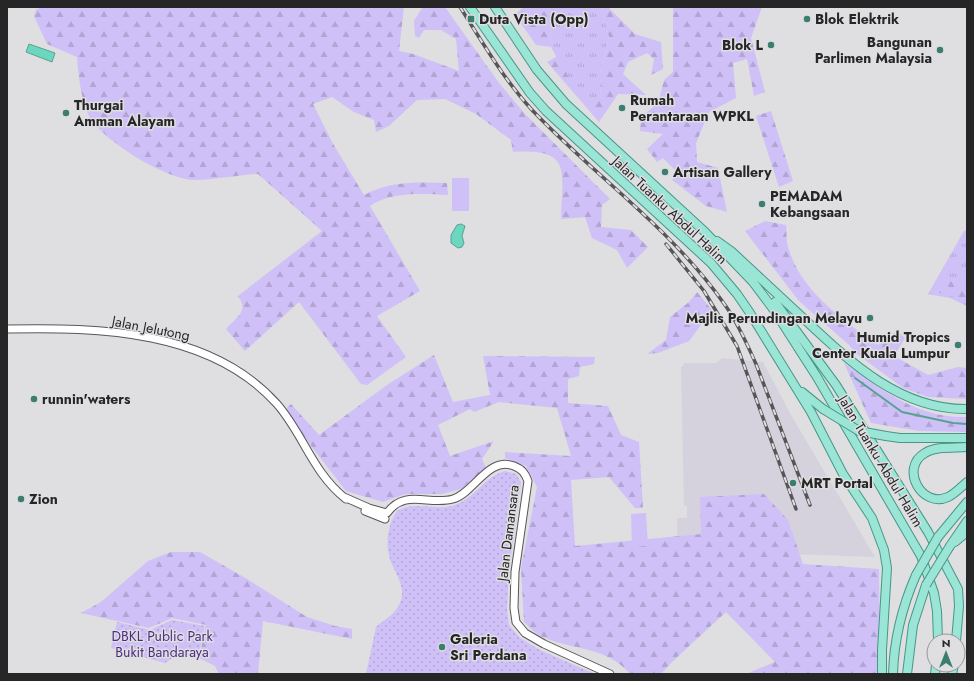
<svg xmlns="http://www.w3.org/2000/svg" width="974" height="681" viewBox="0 0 974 681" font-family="Jost,sans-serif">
<defs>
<pattern id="grass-tufts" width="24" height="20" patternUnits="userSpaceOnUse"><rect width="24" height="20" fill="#cfc0f7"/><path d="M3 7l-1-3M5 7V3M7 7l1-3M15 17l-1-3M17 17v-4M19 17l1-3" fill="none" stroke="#b2a5d4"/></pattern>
<pattern id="forest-firs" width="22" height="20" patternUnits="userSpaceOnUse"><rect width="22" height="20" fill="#cfc0f7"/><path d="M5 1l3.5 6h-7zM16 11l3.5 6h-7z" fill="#b2a5d4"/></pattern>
<pattern id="park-dots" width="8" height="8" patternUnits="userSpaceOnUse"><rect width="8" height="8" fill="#cfc0f7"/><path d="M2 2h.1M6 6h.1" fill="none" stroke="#b2a5d4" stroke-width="1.8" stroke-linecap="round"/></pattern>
</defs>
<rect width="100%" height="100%" fill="#dfdee1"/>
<path fill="#d5d2dd" d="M722 358 763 362 791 415 875 557 678 550 677 518H687V506H684L681 367 685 363H716Z"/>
<path fill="url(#grass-tufts)" d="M550 7H604L602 11 609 37 600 73 601 100H580L551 47Z
M967 230V306L950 298 928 294 964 231Z"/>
<path fill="url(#forest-firs)" d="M41 7H404L399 51 413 54 459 71 456 39 441 30H424L419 38 415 36 414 21 422 8 445 7 499 83 525 114 610 199 602 205 601 227 631 230 648 247 627 268 617 250 592 238 585 217 561 219C562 171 573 148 513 152L511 140 476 114 445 99 417 100 389 126 376 132 374 120 354 112 332 97 313 104 332 142 364 195C389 181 419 182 447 183L448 195C423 194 392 191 370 206L420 291 377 316 406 357 367 385 361 384 299 302 245 351 226 329C237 317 249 311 238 296L322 231 258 174C237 175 215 180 194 180 165 179 101 140 88 114 81 99 78 73 77 57L47 44 34 16 36 10Z
M523 7H550L551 47 536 45 515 15Z
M604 7H608L635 34 661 42 663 69 651 75 654 59 647 53 628 62 623 74 646 95 618 94 599 122 547 62 558 56 580 100 601 99 600 73 609 37 602 11Z
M673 7H762L751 38 765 92 754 96 747 59 733 63 736 98 709 112 696 143 697 162 718 168 727 212 706 206 672 180 678 173 663 158 657 162 647 149 663 134 640 131 641 117 658 103 664 80 673 72Z
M771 111 793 181 779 187 756 116Z
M765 221 786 225C787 232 786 240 788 247 801 292 842 319 878 345L897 331 905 338 894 356 928 375 958 367 967 368V399L928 397 903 388 857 354 849 345 799 301 745 231Z
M940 278 967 284V300L932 291Z
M697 292 712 310 689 341 658 353 647 354 666 340 670 317 689 302Z
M434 355 453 402 490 395 483 356 595 357 594 364 580 367 579 376 568 379V403L608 406 621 435 639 442 643 508H635L609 477 571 480 575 546 701 534 700 497 764 494 788 520 803 564 879 569 880 674H746L775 662 726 612 672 662 661 674H630C608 647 573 650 543 637 536 635 530 627 524 622L521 568 537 487 526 466 505 458V452L571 456 557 408 499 402 474 412 470 409 438 425 450 456 494 441 482 459 486 468 461 489 442 494H405L383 502 346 491 308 442 286 409 291 404 319 435 387 385Z
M844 363C881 390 919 419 967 417V432L919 431 871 423Z
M171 552H200L247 579 307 617 335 626 352 629V639L263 621 258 674H219L215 666 199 658 206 625 172 618 149 628 81 613 101 602 148 561Z"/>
<path fill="url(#park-dots)" d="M505 471 516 474 521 482 509 571 507 608 509 625 520 638 540 650 595 674H366L376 627C384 620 394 615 399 605 408 587 395 575 390 559 385 543 388 524 397 511 415 500 436 512 455 505 475 498 484 477 505 471Z
M172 620 205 626 198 657 182 652 165 663 111 648 117 622 150 630Z"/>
<path fill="#cfc0f7" d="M452 178H469V211H452Z
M646 513 648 546 632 547 631 514Z
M176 625H190L189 650H176Z"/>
<path fill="#6cd7be" stroke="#57a291" d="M29 44 55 53 52 62 26 52Z
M461 224 465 226 462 236 464 243 462 247 458 248 451 243V235L457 225Z"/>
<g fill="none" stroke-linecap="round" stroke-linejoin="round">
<path stroke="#57a291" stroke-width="2" d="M855 378 902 412 953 423 967 424"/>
<g stroke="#58575a" stroke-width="9">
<path id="tertiary" d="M7 329C99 327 211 330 277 404 304 435 312 472 346 499
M344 497 369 508 387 513C405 488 429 506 453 499 474 493 488 456 514 466 522 469 525 473 528 481L515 572 514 608 516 622 525 633 544 644 610 674
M365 511 385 519"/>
</g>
<g stroke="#469786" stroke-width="10">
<path id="primary" d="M470 7 530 93 546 111 711 263 737 294 750 313 811 412 843 474 872 518 884 550 887 568 882 650V674
M495 7 537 70 566 104 705 232 753 282 774 310 817 377 921 556 934 593 937 611 938 641
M717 241 731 251C755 273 778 295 802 317 848 360 899 410 967 409
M775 302 836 385 928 532 958 589 959 606 956 641
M802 392 823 409
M886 436 900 438H967
M967 447C954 448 936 446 925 453 899 468 922 509 948 497 955 494 961 487 967 482
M938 537 967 502
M955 542 967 532
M950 546 967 521
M893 674C894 639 902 607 916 575
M907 674 913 625 926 585
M935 674 936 665
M952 674 954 665"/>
</g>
<use href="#tertiary" stroke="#fff" stroke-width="7"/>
<use href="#primary" stroke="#9ae5d5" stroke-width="8"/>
<g stroke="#575657" stroke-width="3.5">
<path id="rail" d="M460 7C483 43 504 80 533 111 596 177 673 230 725 305 738 323 747 344 756 364L810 505
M666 244 704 291 737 346 796 509"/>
</g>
<use href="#rail" stroke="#dfdee1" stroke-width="2" stroke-dasharray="6" stroke-linecap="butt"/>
<g stroke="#469786" stroke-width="10" stroke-linecap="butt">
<path id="primary-bridge" d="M823 409 859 431 886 436
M916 575 938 537
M926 585 950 546"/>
</g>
<use href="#primary-bridge" stroke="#9ae5d5" stroke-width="8"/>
</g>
<g fill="#3b7d6e" stroke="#dfdee1" stroke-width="1.5">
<rect x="467" y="15" width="8" height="8" rx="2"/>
<circle cx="807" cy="19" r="4"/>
<circle cx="771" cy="45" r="4"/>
<circle cx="940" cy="50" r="4"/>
<circle cx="622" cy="108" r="4"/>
<circle cx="66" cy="113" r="4"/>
<circle cx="665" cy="172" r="4"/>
<circle cx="762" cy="204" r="4"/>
<circle cx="870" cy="318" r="4"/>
<circle cx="958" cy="345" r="4"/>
<circle cx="34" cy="399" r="4"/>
<circle cx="793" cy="483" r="4"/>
<circle cx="21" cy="499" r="4"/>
<circle cx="442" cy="647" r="4"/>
</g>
<g text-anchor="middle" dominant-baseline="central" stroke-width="3" stroke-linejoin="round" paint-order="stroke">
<g font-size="14" font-weight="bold" fill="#272627" stroke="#dfdee1" text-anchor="start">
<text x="479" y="19">Duta Vista (Opp)</text>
<text x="815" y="19">Blok Elektrik</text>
<text x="932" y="42" text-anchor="end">Bangunan<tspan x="932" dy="16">Parlimen Malaysia</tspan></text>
<text x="763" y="45" text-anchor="end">Blok L</text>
<text x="630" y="100">Rumah<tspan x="630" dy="16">Perantaraan WPKL</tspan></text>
<text x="74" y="105">Thurgai<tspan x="74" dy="16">Amman Alayam</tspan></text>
<text x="673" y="172">Artisan Gallery</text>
<text x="770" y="196">PEMADAM<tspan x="770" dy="16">Kebangsaan</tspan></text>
<text x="862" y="318" text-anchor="end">Majlis Perundingan Melayu</text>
<text x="950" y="337" text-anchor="end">Humid Tropics<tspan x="950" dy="16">Center Kuala Lumpur</tspan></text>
<text x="42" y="399">runnin'waters</text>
<text x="801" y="483">MRT Portal</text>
<text x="29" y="499">Zion</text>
<text x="450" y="639">Galeria<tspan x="450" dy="16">Sri Perdana</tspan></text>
</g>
<g font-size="14" fill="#272627" stroke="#dfdee1">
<text transform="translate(670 210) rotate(43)">Jalan Tuanku Abdul Halim</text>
<text transform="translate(151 328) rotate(11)">Jalan Jelutong</text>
<text transform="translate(881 461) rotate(59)">Jalan Tuanku Abdul Halim</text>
<text transform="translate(508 533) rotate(-83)">Jalan Damansara</text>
</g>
<g font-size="14" fill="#4f2f84" stroke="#dfdee1">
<text x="162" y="636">DBKL Public Park<tspan x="162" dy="16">Bukit Bandaraya</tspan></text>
</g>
</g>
<rect width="974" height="681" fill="none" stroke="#272627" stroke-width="16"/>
<g transform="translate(946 653)"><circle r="19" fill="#dfdee1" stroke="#959497"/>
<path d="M0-3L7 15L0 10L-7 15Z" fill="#3b7d6e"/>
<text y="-6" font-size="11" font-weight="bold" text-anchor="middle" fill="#272627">N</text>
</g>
</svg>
